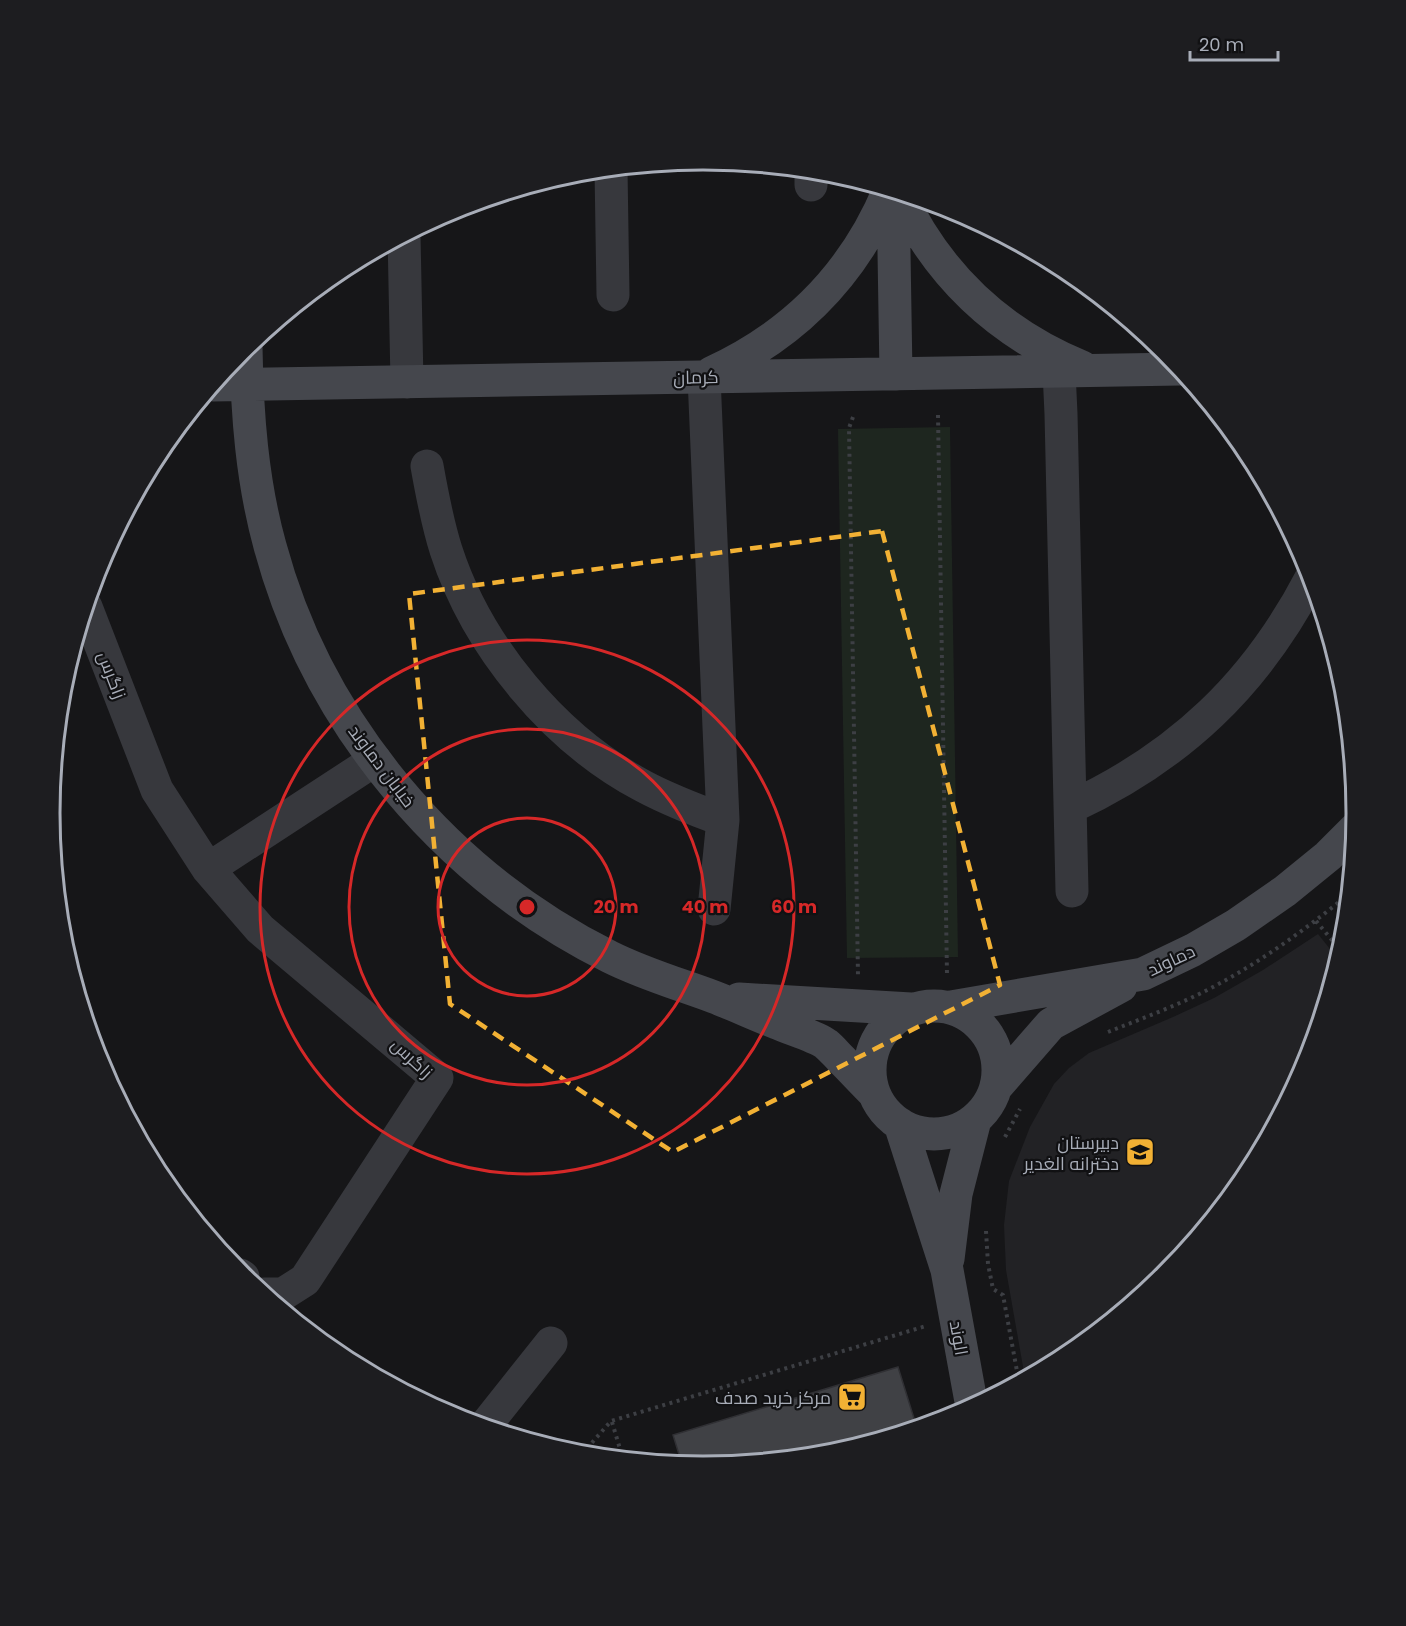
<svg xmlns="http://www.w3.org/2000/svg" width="1406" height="1626" viewBox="0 0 1406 1626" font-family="Poppins,Cairo,sans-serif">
<rect width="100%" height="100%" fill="#161618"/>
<path fill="#222225" d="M1318 934 1338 959 1307 1063 1246 1176 1165 1275 1066 1357 1025 1378 1006 1270 1004 1225 1009 1181 1030 1127 1054 1084 1069 1068 1089 1053 1173 1017 1214 998 1263 970Z"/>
<path fill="#1e261f" d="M950 427 958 957 847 958 838 429Z"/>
<path fill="#404145" stroke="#303034" stroke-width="1.5" d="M898 1367 917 1428 830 1454 703 1466 682 1464 673 1435Z"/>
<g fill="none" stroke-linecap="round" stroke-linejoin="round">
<path stroke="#3d3f44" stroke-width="4" stroke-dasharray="3 4.5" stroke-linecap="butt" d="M938 415 947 975
M853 417 849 428 858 976
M1316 921 1341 951
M1108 1032C1143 1018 1179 1005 1213 987 1262 961 1306 929 1349 894
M1005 1137 1020 1109
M986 1231 988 1264 993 1289 1003 1295 1019 1382
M612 1422 623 1459
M582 1454 611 1421 926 1326"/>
<path stroke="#37383d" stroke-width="33" d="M611 169 613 295
M811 170V185
M404 235 407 382
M1059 371 1061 414 1072 891
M704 377 723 820 714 909
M427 466C432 494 437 522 446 550 477 646 554 739 643 786 669 800 696 810 723 820
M86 607 157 790 208 869 260 929 437 1078 305 1280 283 1294H264
M1071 807C1179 757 1256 684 1311 578
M208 869 375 760
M240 1275 243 1277
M485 1426 551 1343"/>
<path stroke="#45474d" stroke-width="33" d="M893 191 896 374
M899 193C937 274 999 333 1082 367
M246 347C247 414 252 481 270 546 318 724 446 875 610 957 644 974 679 984 714 997 735 1005 756 1015 777 1023 790 1029 815 1036 826 1044 831 1048 836 1054 841 1059 852 1070 863 1082 874 1093
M711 373C794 335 854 274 889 190
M213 385 1180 369
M739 999 911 1009
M870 1070a64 64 0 1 1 128 0a64 64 0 1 1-128 0Z
M951 1007 1143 974 1193 950 1236 925 1285 891 1328 856 1355 829
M997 1086 1051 1024 1121 986
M900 1124 947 1270 972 1407
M948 1259 956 1194 975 1120"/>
</g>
<path fill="none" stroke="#f2b134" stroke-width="4.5" stroke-dasharray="12 8" stroke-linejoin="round" d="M882 531 1000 985 673 1152 450 1004 409 594Z"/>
<g fill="none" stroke="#d62828" stroke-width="3">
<circle cx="527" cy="907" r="89"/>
<circle cx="527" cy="907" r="178"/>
<circle cx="527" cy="907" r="267"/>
</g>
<defs>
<g id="school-square" transform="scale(1.5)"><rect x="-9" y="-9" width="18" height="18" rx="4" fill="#f2b134" stroke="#111113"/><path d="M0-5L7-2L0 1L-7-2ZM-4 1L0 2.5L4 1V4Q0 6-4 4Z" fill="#111"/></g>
<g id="supermarket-square" transform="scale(1.5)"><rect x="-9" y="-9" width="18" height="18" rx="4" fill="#f2b134" stroke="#111113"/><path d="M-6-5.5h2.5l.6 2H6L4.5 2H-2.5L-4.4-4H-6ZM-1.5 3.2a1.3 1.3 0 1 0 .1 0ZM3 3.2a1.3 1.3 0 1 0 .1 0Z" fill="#111"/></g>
</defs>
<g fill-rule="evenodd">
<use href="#school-square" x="1140" y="1152"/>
<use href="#supermarket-square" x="852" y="1397"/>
</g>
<g text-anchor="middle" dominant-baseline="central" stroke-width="4.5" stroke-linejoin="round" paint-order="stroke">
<g font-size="18" fill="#a8adb8" stroke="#111113">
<text transform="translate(696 377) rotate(-1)">کرمان</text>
<text transform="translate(112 675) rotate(69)">زاگرس</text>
<text transform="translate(382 766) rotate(53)">خیابان دماوند</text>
<text transform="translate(1171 960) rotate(-25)">دماوند</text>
<text transform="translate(412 1058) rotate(43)">زاگرس</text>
<text transform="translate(959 1338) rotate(80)">الوند</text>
</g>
<g font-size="18" fill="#a8adb8" stroke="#111113" text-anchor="end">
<text x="1119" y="1142">دبیرستان<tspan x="1119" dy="21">دخترانه الغدیر</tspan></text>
<text x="831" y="1397">مرکز خرید صدف</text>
</g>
</g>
<path d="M0 0H1406V1626H0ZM60 813a643 643 0 1 1 1286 0a643 643 0 1 1-1286 0Z" fill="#1d1d20" fill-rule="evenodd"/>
<path fill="none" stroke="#a8adb8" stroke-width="3" d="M60 813a643 643 0 1 1 1286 0a643 643 0 1 1-1286 0Z"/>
<circle cx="527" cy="907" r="9" fill="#d62828" stroke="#111113" stroke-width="3"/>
<g font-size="18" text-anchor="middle" font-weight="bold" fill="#d62828" stroke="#111113" stroke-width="4.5" stroke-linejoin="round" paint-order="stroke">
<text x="616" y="913">20 m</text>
<text x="705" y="913">40 m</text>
<text x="794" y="913">60 m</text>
</g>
<path d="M1190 51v9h88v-9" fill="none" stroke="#a8adb8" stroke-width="3"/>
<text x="1199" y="51" font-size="18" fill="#a8adb8" stroke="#111113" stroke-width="4.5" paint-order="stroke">20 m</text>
</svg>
